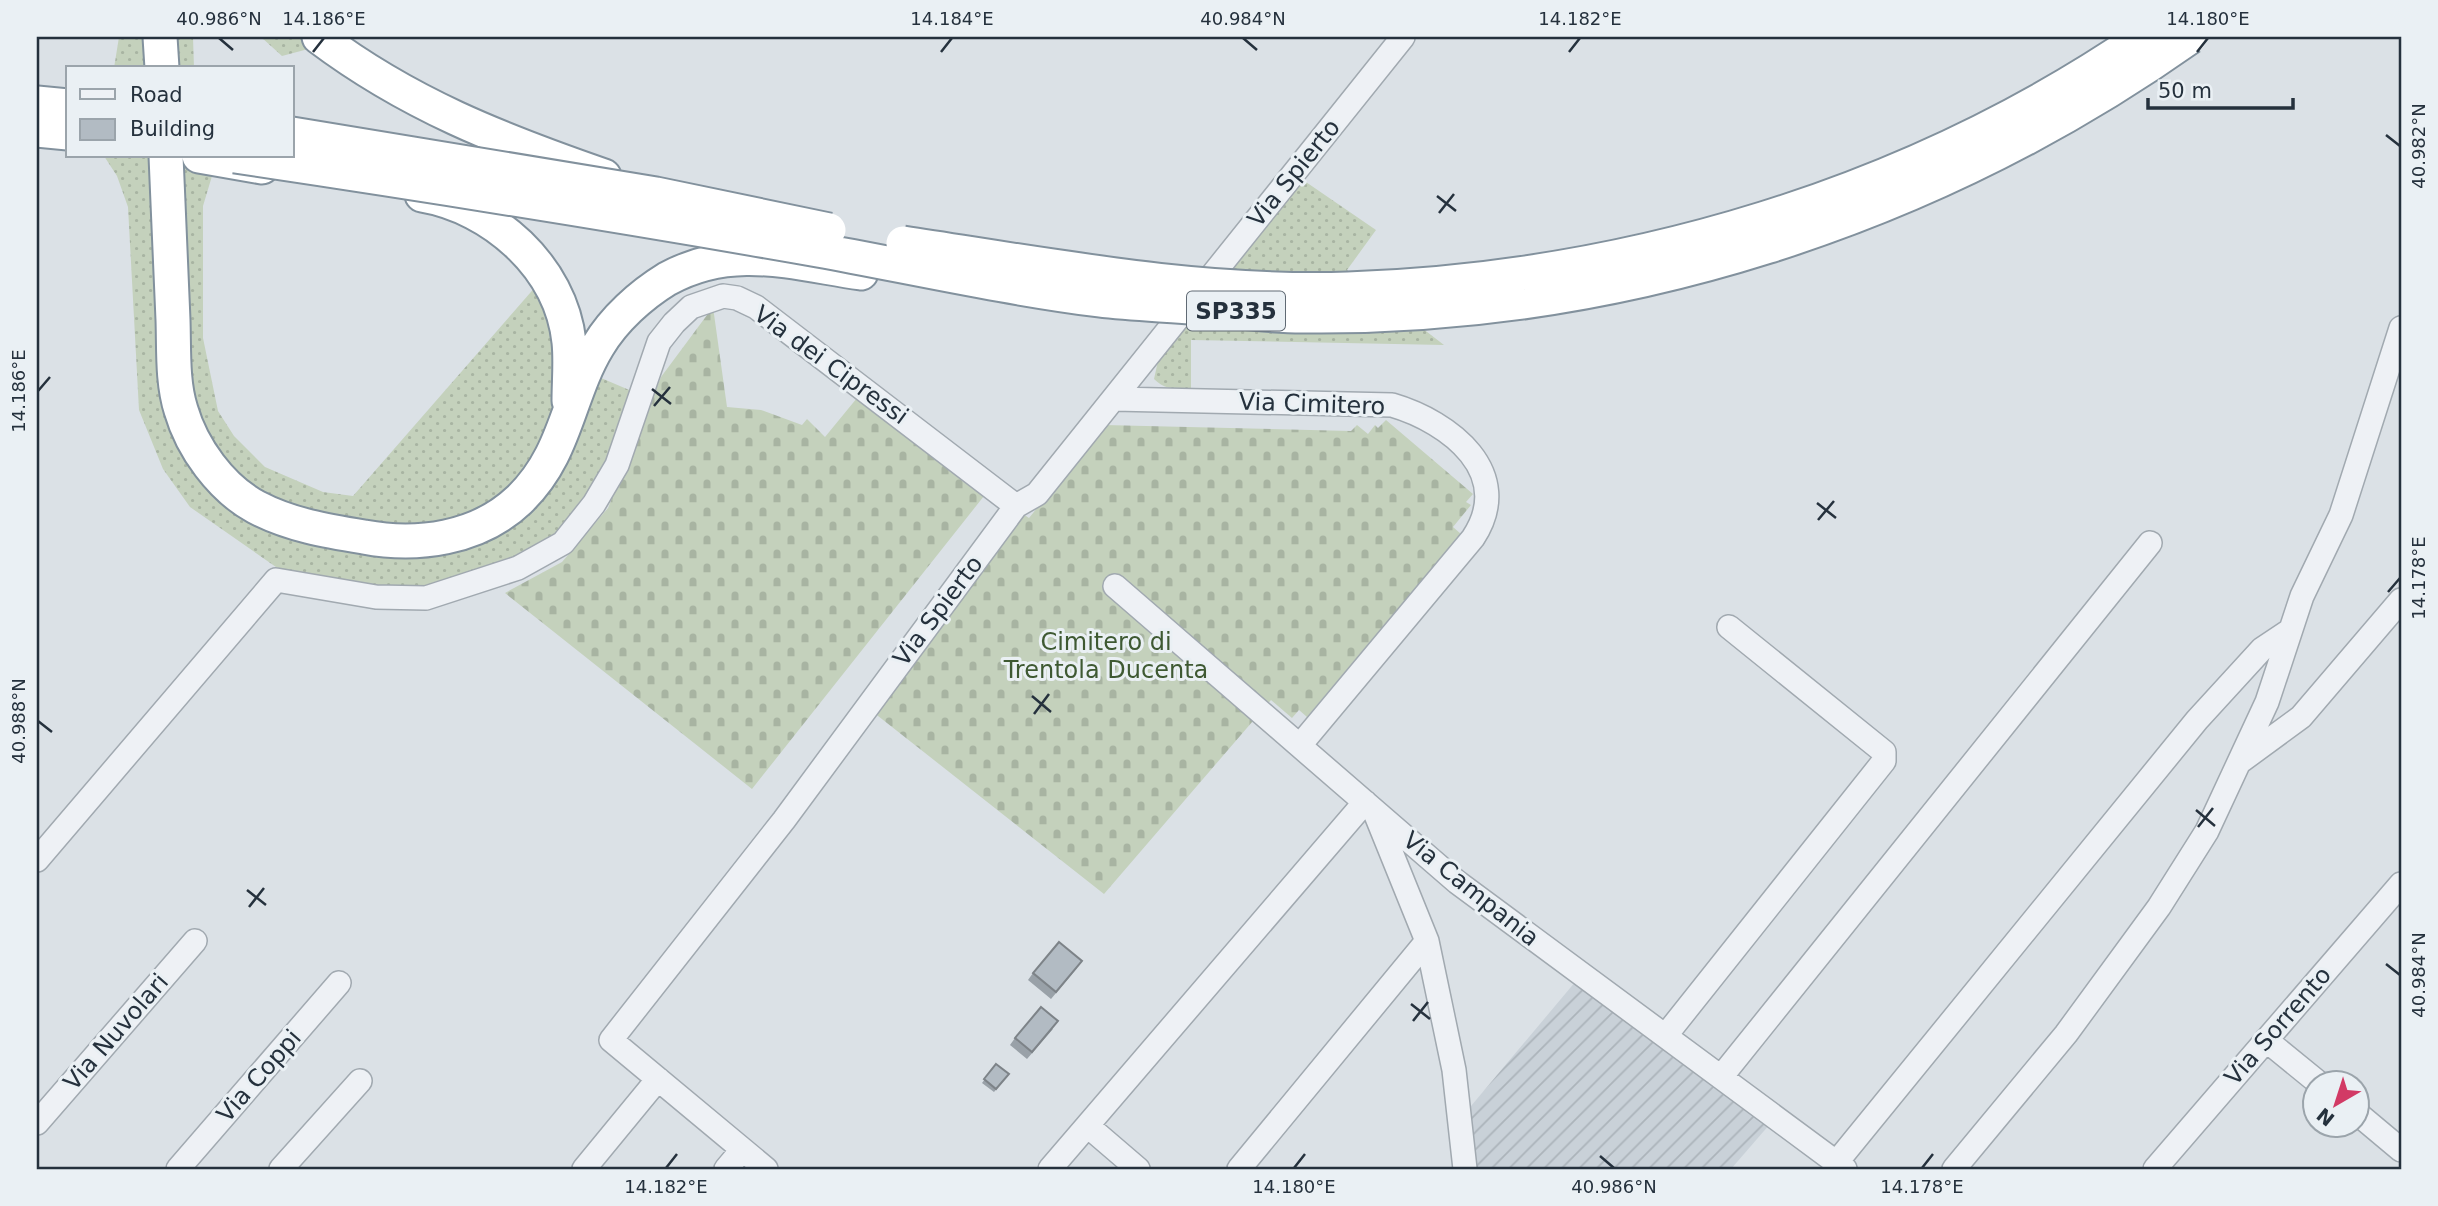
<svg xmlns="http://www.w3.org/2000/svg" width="2438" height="1206" viewBox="0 0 2438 1206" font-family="'DejaVu Sans',sans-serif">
<defs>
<pattern id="industrial-furrows" width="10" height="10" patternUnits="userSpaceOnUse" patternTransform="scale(1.75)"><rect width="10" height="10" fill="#c9d1d8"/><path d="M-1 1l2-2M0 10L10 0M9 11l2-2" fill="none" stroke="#acb4ba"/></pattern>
<pattern id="grass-dots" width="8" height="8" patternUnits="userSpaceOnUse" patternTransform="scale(1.75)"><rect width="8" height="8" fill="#c4d1bc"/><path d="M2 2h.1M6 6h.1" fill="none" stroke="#a8b4a2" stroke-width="1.8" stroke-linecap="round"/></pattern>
<pattern id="cemetery-stones" width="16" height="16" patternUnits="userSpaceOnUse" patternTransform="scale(1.75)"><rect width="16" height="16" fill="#c4d1bc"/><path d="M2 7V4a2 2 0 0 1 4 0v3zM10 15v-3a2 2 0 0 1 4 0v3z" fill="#a8b4a2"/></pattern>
</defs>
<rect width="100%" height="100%" fill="#dbe1e6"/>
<path fill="url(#industrial-furrows)" d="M1576 981 1770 1124 1731 1169H1472L1466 1112Z"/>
<path fill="url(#grass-dots)" d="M119 37H146L148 68H114Z
M173 37H193L194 68H175Z
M261 37H322L312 48 282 56Z
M104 156H151L161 383 232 505 485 536 594 375 634 392 601 479 556 537 495 573 400 592 320 580 276 567 190 507 163 469 139 410 128 207 117 176Z
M179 156H218L203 206V338L218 411 234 436 265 467 323 492 353 496 537 285 562 347 551 430 532 463 504 492 468 515 421 528 375 526 279 503 253 487 226 462 206 435 189 381Z
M1303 180 1376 230 1347 270 1444 345 1191 340V389C1175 389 1165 390 1154 379L1158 361Z"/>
<path fill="url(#cemetery-stones)" d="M713 307 727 407 761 410 802 425 807 419 825 437 857 398 984 496 752 789 505 593 562 562 608 508 661 377Z
M1386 420 1473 494 1466 502 1471 505 1453 527 1461 534 1307 717 1299 710 1292 718 1271 700 1104 894 873 712 1020 512 1029 518 1104 425 1351 431 1357 425 1368 434 1375 425 1378 428Z"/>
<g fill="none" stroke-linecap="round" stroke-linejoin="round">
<g stroke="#a1a9b0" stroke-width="26">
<path id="minor" d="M1114 399 1392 405C1450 422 1516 473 1473 538L1301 744
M1115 586 1457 882 1845 1169
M2241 761 2301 717 2401 600
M1376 815 1427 941 1454 1070 1465 1169
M37 860 276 580 376 597 426 598 518 568 563 543 594 504 617 465 659 342 674 323 691 307 723 296 737 298 756 307 1016 506
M1666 1035 1884 761V752L1729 627
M2266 1040 2320 1084
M1721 1077 2150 543
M2358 1114 2401 1150
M37 1123 195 941
M1089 1127 1138 1169
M1836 1163 2197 720 2262 649 2289 631
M178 1169 339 983
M281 1169 360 1081
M584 1169 658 1079
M726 1169 742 1150
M766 1169 611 1040 784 820 1016 506 1037 494 1403 37
M1050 1169 1365 802
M1239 1169 1427 941
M1954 1169 2066 1034 2159 907 2207 831 2267 702 2302 596 2341 515 2401 328
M2155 1169 2401 884"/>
</g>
<g stroke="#82919d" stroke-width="37">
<path id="highway" d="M160 37 162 68
M319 37C408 104 500 140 604 176
M37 103 68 106
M37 130 68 133
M166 156C168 211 171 265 173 320 174 349 172 382 181 410 192 448 221 488 256 507 290 525 327 531 364 537 417 547 478 539 519 500 567 454 567 397 598 346 614 319 641 295 667 279 732 243 792 263 861 273
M199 156 262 167
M422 195C493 207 561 267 569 342 571 361 569 382 569 401"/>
</g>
<use href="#minor" stroke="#eef1f5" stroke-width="23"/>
<use href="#highway" stroke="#fff" stroke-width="33"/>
<g stroke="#82919d" stroke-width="37" stroke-linecap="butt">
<path id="highway-bridge" d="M292 134 656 194 829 230
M235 156C430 185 624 216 818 250 911 267 1005 288 1099 300 1132 304 1166 305 1200 308 1234 311 1268 316 1302 316 1618 320 1931 220 2190 37
M903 243C1049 265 1199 294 1348 289 1629 279 1909 196 2142 37"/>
</g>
<use href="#highway-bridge" stroke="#fff" stroke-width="33"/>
</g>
<path fill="#99a1a8" d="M1077 968 1051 999 1028 980 1033 973Z
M1053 1029 1027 1059 1010 1045 1015 1038Z
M996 1064 1009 1074 994 1092 982 1083Z"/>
<path fill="#b2bbc3" stroke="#7d8388" stroke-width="2" d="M1059 942 1082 961 1056 992 1033 973Z
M1041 1007 1058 1021 1032 1052 1015 1038Z
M996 1064 1009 1074 996 1089 984 1079Z"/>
<path fill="none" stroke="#25313d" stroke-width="2.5" d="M219 38 233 50M1243 38 1257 50M313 52 324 38M941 52 952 38M1569 52 1580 38M2197 52 2208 38M2386 135 2400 146M1437 196 1456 211M1439 213 1454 194M652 389 671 404M38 391 50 377M654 406 670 387M1817 503 1836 518M1818 520 1834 501M2388 592 2400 578M1032 696 1051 712M1034 714 1049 694M38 721 52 732M2196 810 2215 826M2198 827 2213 808M247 890 266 905M249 907 264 888M2386 964 2400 975M1411 1004 1430 1019M1413 1021 1428 1002M1600 1156 1614 1168M666 1168 677 1154M1294 1168 1305 1154M1922 1168 1933 1154"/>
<g text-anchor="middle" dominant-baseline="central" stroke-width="6" stroke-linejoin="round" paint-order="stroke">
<rect fill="#eaf0f4" stroke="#606a74" stroke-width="2" x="1187" y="291.5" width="98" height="39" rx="5"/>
<g font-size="23" font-weight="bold" fill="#25313d">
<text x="1236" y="311">SP335</text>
</g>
<g font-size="24" fill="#25313d" stroke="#eaf0f4">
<text transform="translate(1294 173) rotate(-51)">Via Spierto</text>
<text transform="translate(831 365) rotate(36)">Via dei Cipressi</text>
<text transform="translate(1312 404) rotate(2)">Via Cimitero</text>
<text transform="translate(938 611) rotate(-53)">Via Spierto</text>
<text transform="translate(1471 889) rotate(39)">Via Campania</text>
<text transform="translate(2278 1026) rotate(-49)">Via Sorrento</text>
<text transform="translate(116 1032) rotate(-49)">Via Nuvolari</text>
<text transform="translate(259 1076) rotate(-49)">Via Coppi</text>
</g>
<g font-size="24" fill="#3e5932" stroke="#eaf0f4">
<text x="1106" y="642">Cimitero di<tspan x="1106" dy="28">Trentola Ducenta</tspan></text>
</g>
</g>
<rect width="2438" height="1206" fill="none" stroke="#eaf0f4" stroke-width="77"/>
<rect x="66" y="66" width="228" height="91" fill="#eaf0f4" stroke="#9ba4ab" stroke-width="2"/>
<rect x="80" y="89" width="35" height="10" fill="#eef1f5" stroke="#9ba4ab" stroke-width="2"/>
<text x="130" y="102" font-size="21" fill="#25313d">Road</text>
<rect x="80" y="119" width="35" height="21" fill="#b2bbc3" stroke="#9ba4ab" stroke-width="2"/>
<text x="130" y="136" font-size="21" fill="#25313d">Building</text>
<g transform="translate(2336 1104) rotate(219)"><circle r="33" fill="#eaf0f4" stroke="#9ba4ab" stroke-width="2"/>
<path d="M0-5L12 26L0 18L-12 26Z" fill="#d23a65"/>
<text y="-10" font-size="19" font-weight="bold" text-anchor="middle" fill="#25313d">N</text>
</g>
<path d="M2148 98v10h145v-10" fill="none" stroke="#25313d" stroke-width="3.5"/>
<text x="2158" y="98" font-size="21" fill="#25313d" stroke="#eaf0f4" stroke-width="5" paint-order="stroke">50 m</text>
<rect x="38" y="38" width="2362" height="1130" fill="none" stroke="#25313d" stroke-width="2.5"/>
<g font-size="18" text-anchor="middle" fill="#25313d">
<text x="219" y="25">40.986°N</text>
<text x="324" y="25">14.186°E</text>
<text x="952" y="25">14.184°E</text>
<text x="1243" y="25">40.984°N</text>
<text x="1580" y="25">14.182°E</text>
<text x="2208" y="25">14.180°E</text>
<text transform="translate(2419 146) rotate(-90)" y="6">40.982°N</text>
<text transform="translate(19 391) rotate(-90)" y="6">14.186°E</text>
<text transform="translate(2419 578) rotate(-90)" y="6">14.178°E</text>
<text transform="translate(19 721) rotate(-90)" y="6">40.988°N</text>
<text transform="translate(2419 975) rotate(-90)" y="6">40.984°N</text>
<text x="666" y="1193">14.182°E</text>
<text x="1294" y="1193">14.180°E</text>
<text x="1614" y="1193">40.986°N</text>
<text x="1922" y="1193">14.178°E</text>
</g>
</svg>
